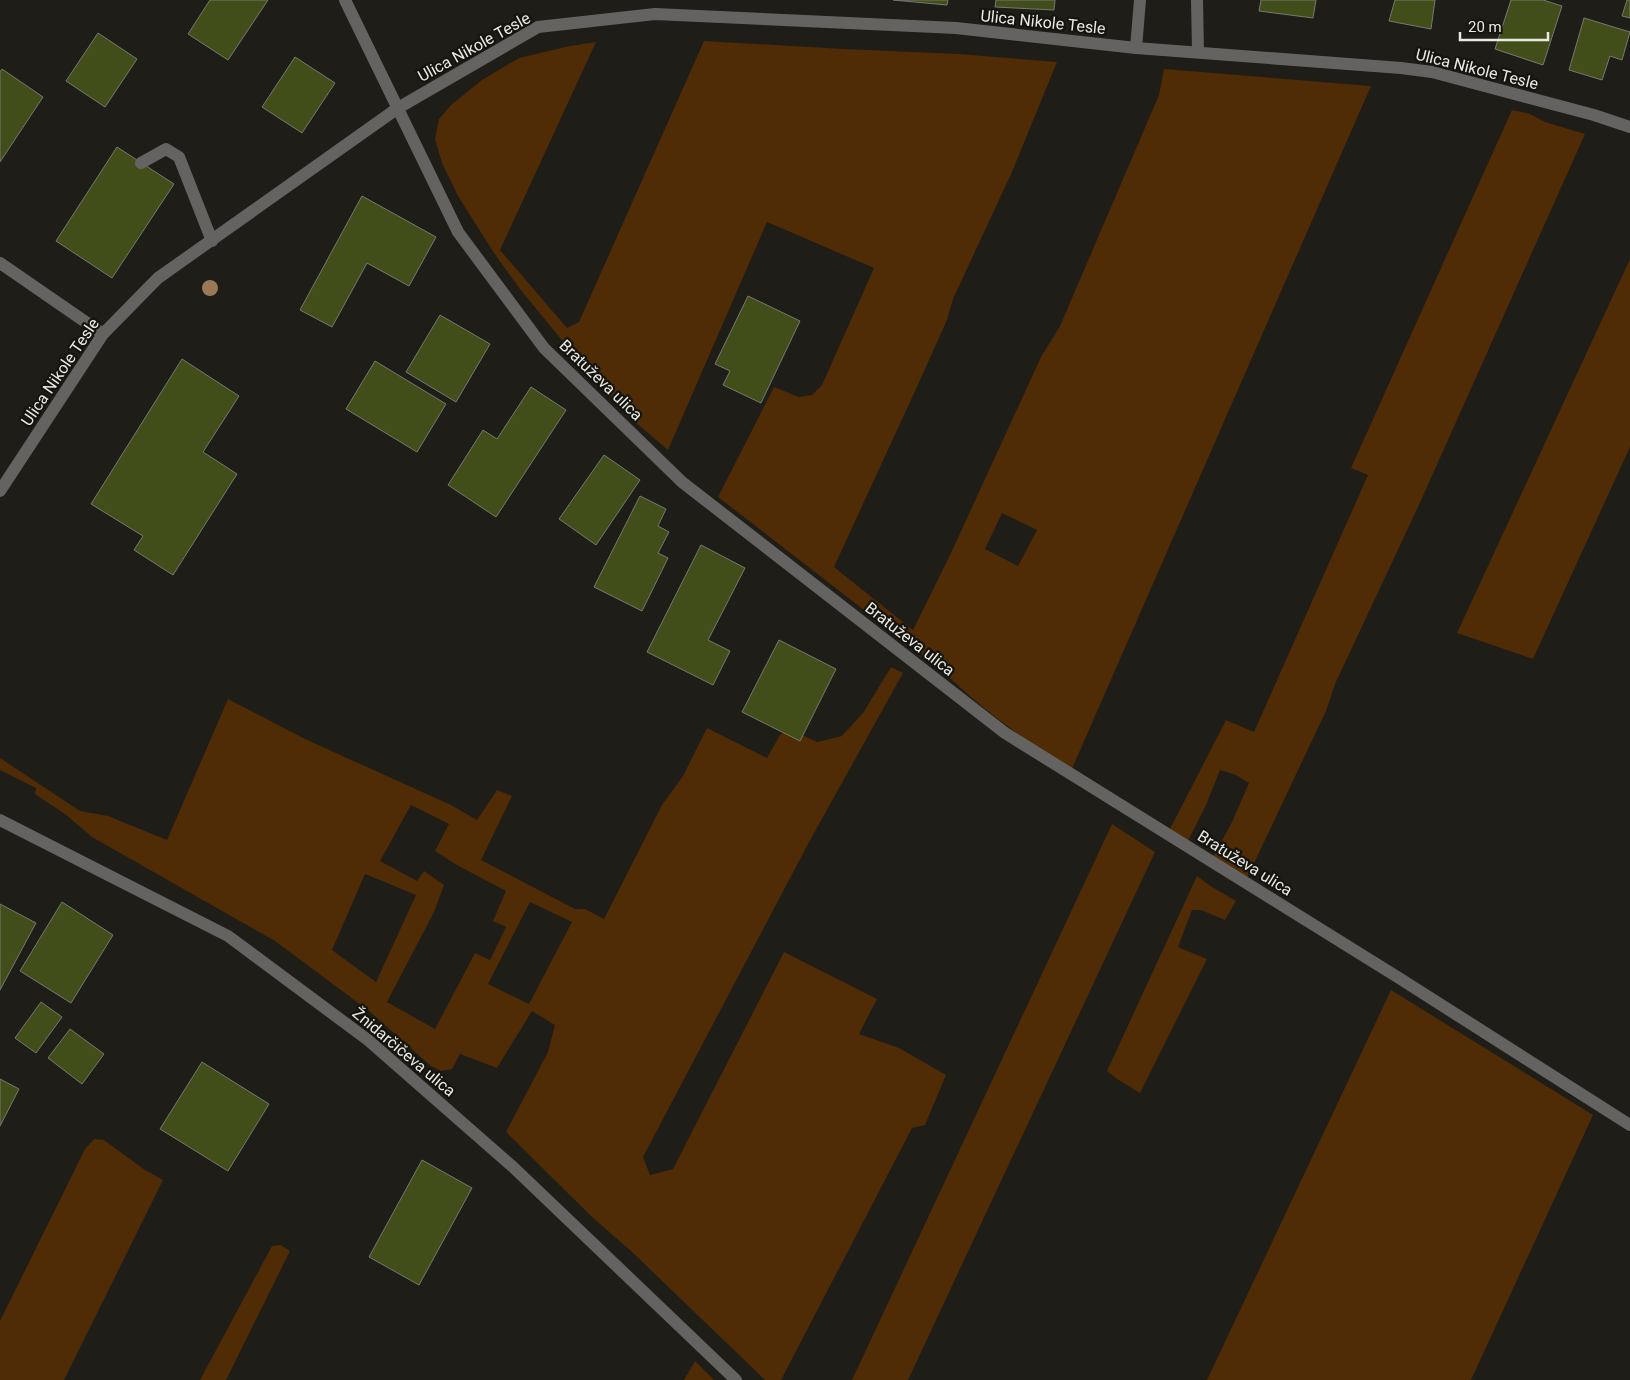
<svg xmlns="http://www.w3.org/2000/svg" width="1630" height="1380" viewBox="0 0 1630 1380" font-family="Roboto,sans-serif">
<rect width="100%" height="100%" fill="#1e1d17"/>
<path fill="#4f2b06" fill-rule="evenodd" d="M704 41 844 49 959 54 1057 62 1012 172 953 299 947 320 916 389 834 567 913 630 951 553 1041 357 1060 326 1159 95 1164 69 1371 86 1071 771C1027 741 982 710 944 672L718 497 774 387 799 397 812 395 822 385 874 268 767 222 668 450 629 417 574 355 520 289 494 253 458 196 442 163 435 139 439 119 451 105 482 80 519 58 570 46 596 42 500 250 567 328 579 322ZM1002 513 1037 530 1018 566 985 549Z
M1512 110 1530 114 1545 122 1585 134 1418 507 1335 684 1326 711 1247 878 1212 859 1232 822 1249 783 1236 775 1220 770 1206 805 1188 841 1169 831 1226 720 1254 732 1368 475 1351 468Z
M1630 259V447L1533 659 1457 633Z
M891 667 903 673 808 844 643 1157 650 1175 673 1169 784 952 877 999 859 1034 899 1048 946 1075 925 1125 912 1128 781 1380H765L631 1251 592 1217 506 1132 548 1052 555 1025 532 1011 497 1068 460 1054 452 1069 441 1071 431 1066 369 1011 275 941 92 837 65 814 35 794 36 788 0 770V758L80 811 108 816 167 840 228 699 305 739 451 805 477 820 497 790 512 796 481 860 575 909H585L604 919 662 805 683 776 707 728 767 758 780 735 789 729 817 742 842 736 863 713ZM411 805 449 824 435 851 455 864 506 891 493 921 506 927 490 960 475 953 435 1029 387 1002 434 912 444 885 424 871 417 881 380 861ZM365 874 416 895 376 982 332 950ZM530 902 572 922 529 1004 488 984Z
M1112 824 1155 852 908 1380H852Z
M1197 876 1212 887 1236 901 1225 920 1201 910H1192L1178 947 1207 959 1140 1093 1117 1079 1107 1071Z
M1391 990 1593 1115 1471 1380H1207Z
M94 1139 104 1140 145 1170 163 1180 64 1380H0V1321L85 1149Z
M281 1245 290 1251 226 1380H200L272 1246Z
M695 1361 714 1380H684Z"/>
<path fill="#424e19" stroke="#777972" d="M210 0H268L228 60 188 34Z
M893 0H948L947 5Z
M996 0H1055L1054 10 995 7Z
M1261 0H1316L1313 18 1259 11Z
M1395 0H1435L1431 29 1389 21Z
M1511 0H1543L1562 6 1543 65 1495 49Z
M1627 0H1630V18L1622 16Z
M1584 18 1630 32 1622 60 1610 56 1602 80 1569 70Z
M98 33 137 59 105 107 66 81Z
M295 57 335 83 302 133 262 107Z
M2 69 43 97 0 162V72Z
M117 147 174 184 112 278 56 241Z
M362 196 436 237 409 286 367 263 332 327 300 310Z
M748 296 800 321 761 403 723 385 730 371 715 364Z
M440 315 490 344 456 402 406 372Z
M182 359 239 396 203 452 237 474 173 575 134 550 143 536 91 504Z
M375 361 446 404 417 452 346 409Z
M531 387 566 410 496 517 448 485 483 430 497 439Z
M604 455 640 480 596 545 559 519Z
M640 496 666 509 658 526 669 532 658 553 668 558 642 611 594 587Z
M701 545 745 568 708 640 730 651 713 685 647 652Z
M779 640 836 669 800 741 742 712Z
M62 902 113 935 71 1003 20 971Z
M0 904 36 923 0 990Z
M41 1002 62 1017 36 1053 15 1038Z
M70 1029 104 1054 82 1084 48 1058Z
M202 1062 269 1104 228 1171 160 1129Z
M0 1079 19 1089 0 1126Z
M422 1160 472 1188 419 1285 369 1257Z"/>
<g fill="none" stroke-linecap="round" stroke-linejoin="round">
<path stroke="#656361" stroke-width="12" d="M345 0 458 232 544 348 682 482 1005 733 1399 978 1630 1125
M1197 0 1198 52
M1136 48 1140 0
M141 163 166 149 179 157 212 241
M0 263 103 334
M0 491 103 334 158 278 398 108 538 27 655 14 956 28 1136 48 1401 68 1432 72 1594 115 1630 127
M0 820 228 936 368 1040 513 1167 736 1380"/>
</g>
<circle fill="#9a785a" cx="210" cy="288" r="8"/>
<g text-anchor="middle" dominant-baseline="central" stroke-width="4.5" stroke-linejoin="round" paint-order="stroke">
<g font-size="16" fill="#eaeae5" stroke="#15140e">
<text transform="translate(1043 22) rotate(6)">Ulica Nikole Tesle</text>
<text transform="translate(474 47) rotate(-29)">Ulica Nikole Tesle</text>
<text transform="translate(1477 69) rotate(14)">Ulica Nikole Tesle</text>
<text transform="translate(60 372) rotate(-56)">Ulica Nikole Tesle</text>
<text transform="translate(601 380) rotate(44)">Bratuževa ulica</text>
<text transform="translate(910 639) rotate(38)">Bratuževa ulica</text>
<text transform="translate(1245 863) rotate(32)">Bratuževa ulica</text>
<text transform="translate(404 1052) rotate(40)">Žnidarčičeva ulica</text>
</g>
</g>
<path d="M1460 32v8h88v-8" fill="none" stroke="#eaeae5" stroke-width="2.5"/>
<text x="1468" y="32" font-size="15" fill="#eaeae5" stroke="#15140e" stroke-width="4" paint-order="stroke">20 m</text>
</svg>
